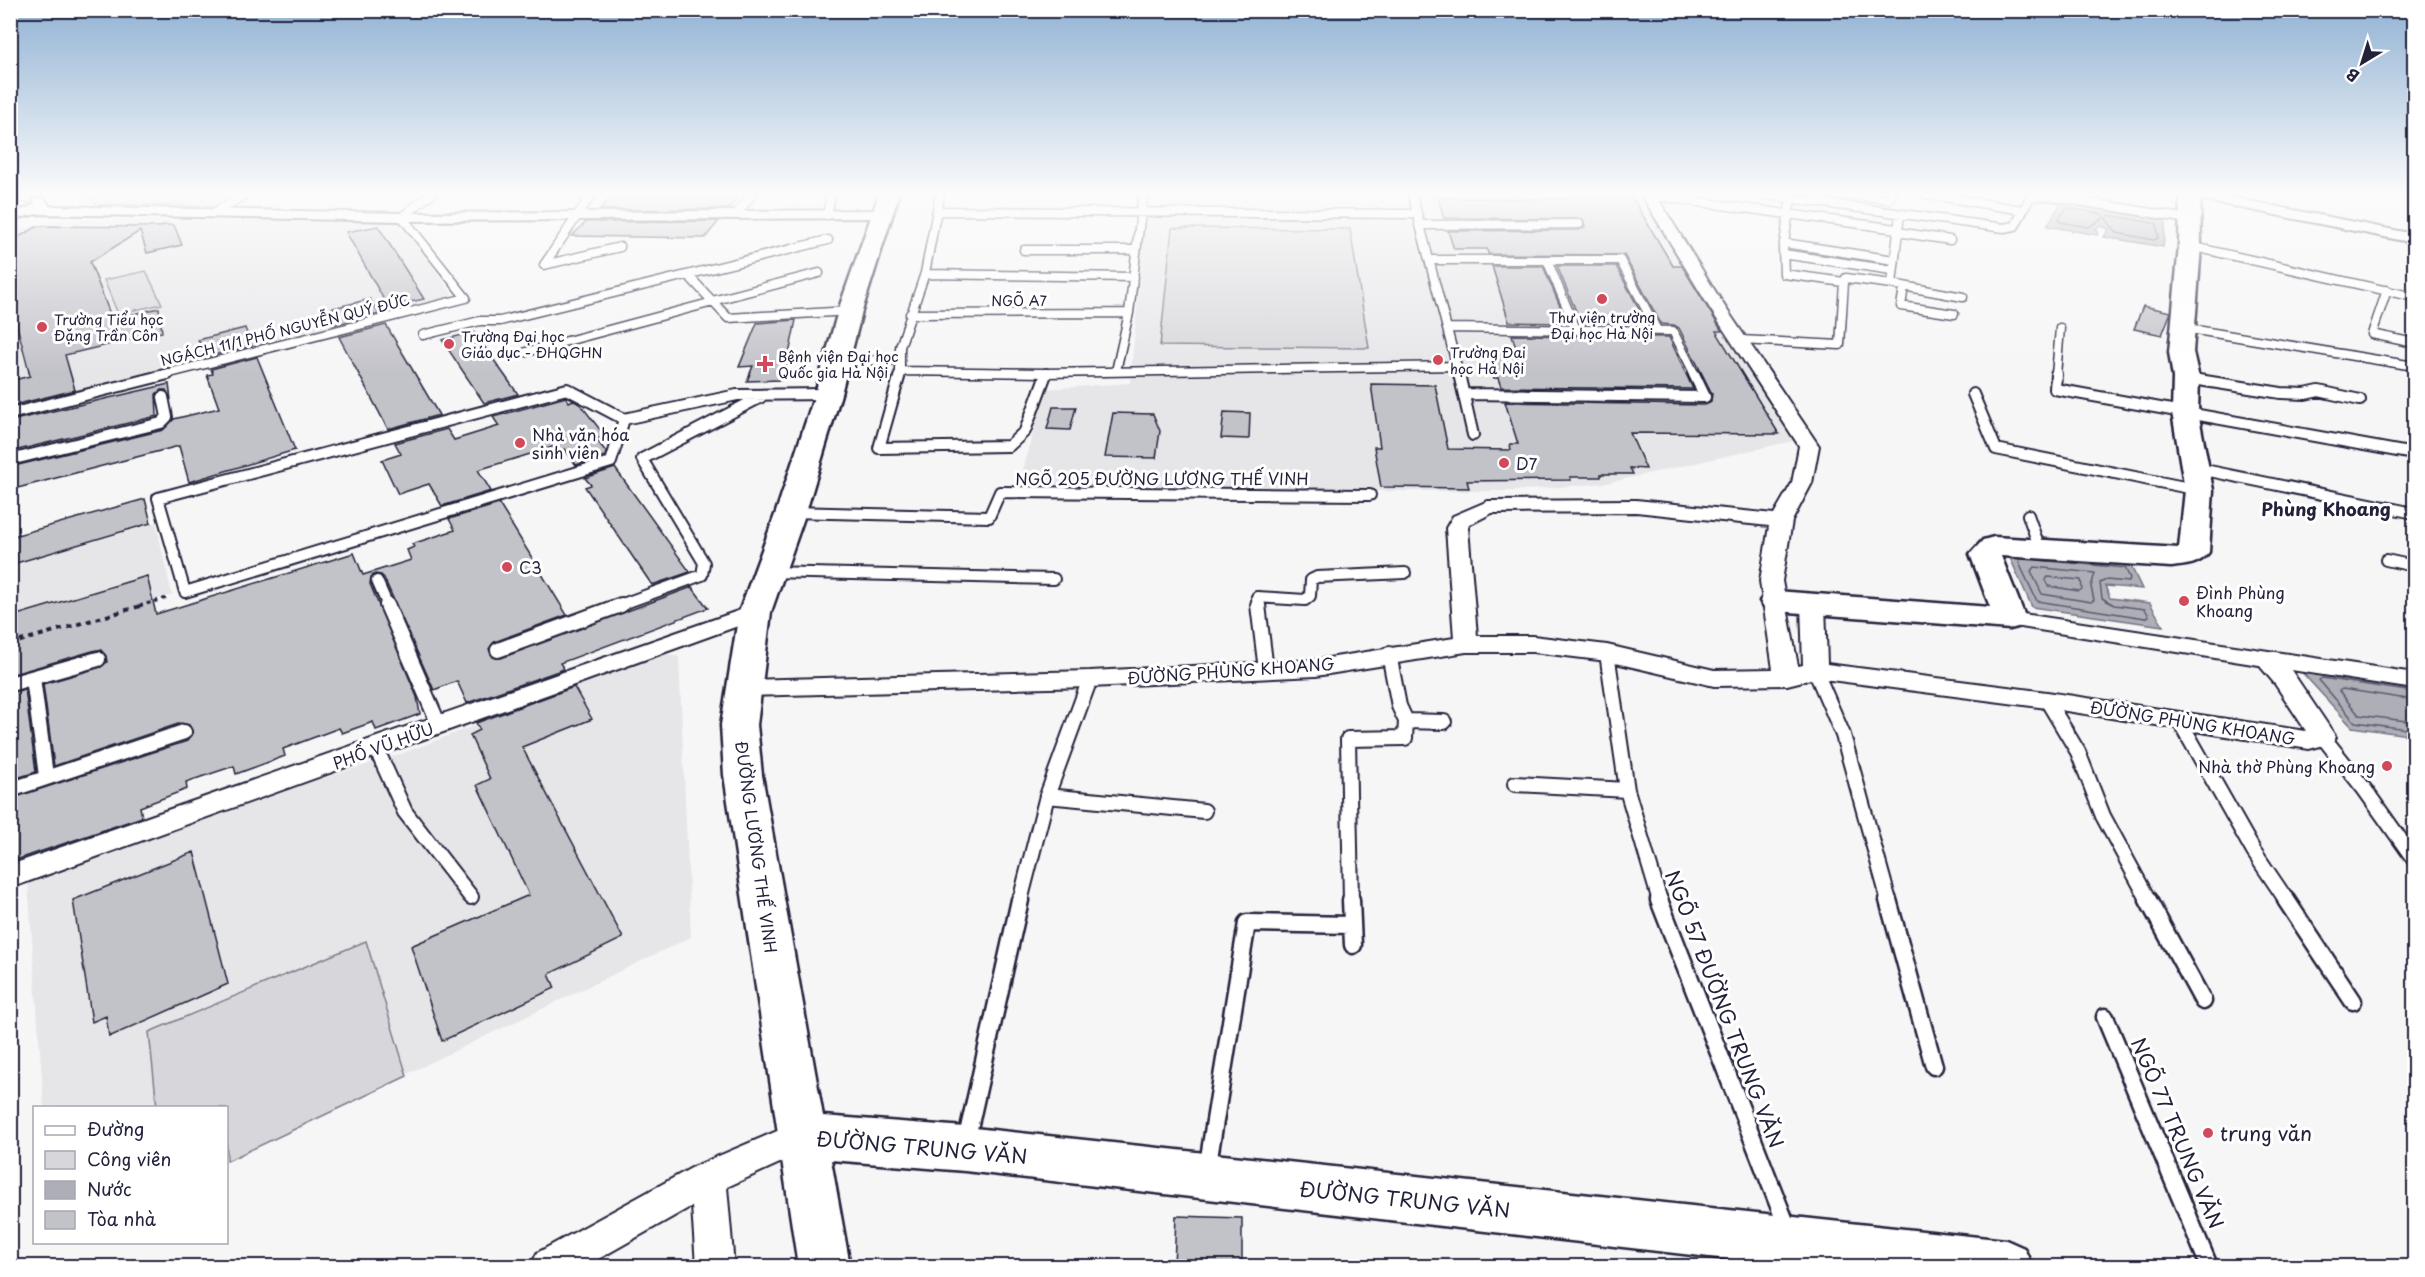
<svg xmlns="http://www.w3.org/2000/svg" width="2425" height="1277" viewBox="0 0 2425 1277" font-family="'Playpen Sans',sans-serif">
<rect width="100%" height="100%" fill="#f6f6f7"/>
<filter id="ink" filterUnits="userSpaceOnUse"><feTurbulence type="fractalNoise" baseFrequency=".0167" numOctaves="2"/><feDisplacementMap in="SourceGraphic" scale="12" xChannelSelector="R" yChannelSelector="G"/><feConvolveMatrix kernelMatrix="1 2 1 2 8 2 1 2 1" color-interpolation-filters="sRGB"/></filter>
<g filter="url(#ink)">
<path fill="#e6e6e9" d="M1148 194H1641L1727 336 1797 440 1607 483 1513 491H1239L1018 489 1045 389 1130 383Z
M402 219 459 305 11 413 10 234 22 228 58 220Z
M156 523 172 595 11 643V566Z
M664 653 679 657 691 937 227 1161 226 1108 44 1107 28 883 61 861 403 753Z"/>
<path fill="#d7d7db" stroke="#7c7c8b" stroke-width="1.5" d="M83 194H238L220 206 97 204Z
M1172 228 1350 229 1369 348 1160 346Z
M146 271 162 304 118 314 104 280Z
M366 941 407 1076 227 1161 226 1108 157 1107 149 1032Z"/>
<path fill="#aeaeb7" stroke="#767685" stroke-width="1.5" d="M2062 201 2166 219 2163 247 2104 237 2109 229 2101 226 2096 229 2098 232 2097 235 2047 226Z
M2007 551 2129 562 2142 589 2105 586 2110 598 2150 603 2163 626 2032 607Z
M2298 668 2414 687V736L2352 727Z"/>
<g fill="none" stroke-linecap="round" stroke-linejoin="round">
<path stroke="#5a5a6d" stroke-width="1.5" d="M2067 208 2102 214 2104 218 2088 227 2060 222 2059 218Z
M2109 215 2157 224 2158 238 2154 240 2117 233 2106 219Z
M2020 559 2019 563 2037 601 2145 618 2149 616 2145 609 2114 605 2102 598 2100 583 2106 580 2129 582 2130 578 2125 568 2038 560
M2034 567 2095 573 2091 587 2094 600 2091 602 2042 594 2031 571Z
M2048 577 2081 580 2082 589 2079 591 2048 586 2045 580Z
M2414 692 2322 678 2319 680 2355 722 2414 730
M2414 700 2342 689 2339 691 2359 715 2414 722"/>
</g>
<path fill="#c2c2c9" stroke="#22223b" stroke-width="1.5" d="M614 194H740L728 209 599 210Z
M1630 194 1673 266H1682L1722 331H1716L1779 434 1630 433 1646 469 1630 468 1633 474H1601V477H1570L1571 480 1467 481 1469 488 1381 487 1374 447H1380L1371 384 1435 385 1448 449 1511 450 1510 444H1518L1505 402 1705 405 1711 401 1712 394 1679 328 1674 325 1661 324 1624 255 1488 254 1487 249H1454L1448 231 1579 230 1585 227 1583 219 1444 218 1438 198 1569 199 1567 195Z
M719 221 705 238 572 236 586 222Z
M164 225H174L182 245 147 253 140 231 90 262 112 319 159 308 162 332 65 355 75 390 10 406V381L30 376 10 298V242L38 226 160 227Z
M378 226 424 299 388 307 346 232Z
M1492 266H1543L1567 323 1509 322Z
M1557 266H1616L1647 324 1581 323Z
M370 299 379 314 333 325 325 310Z
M2143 306 2171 312 2162 335 2134 329Z
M796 320 787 364 781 380 747 381 753 366 739 367 757 323Z
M386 325 405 357 439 415 388 429 339 337Z
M245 328 252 346 206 357 198 340Z
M474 332 518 394 484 403 442 340Z
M1512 335 1669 337 1693 389 1501 387 1498 378H1494L1486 352H1517Z
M257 357 295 450 189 482 179 446 10 490V467L163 430 174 419 219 408 207 375 213 374 211 369Z
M169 384 171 400 166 390H161L156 394 157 416 10 452V421Z
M566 397 569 402 573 400 581 405 605 436 596 439 606 452 605 456 576 465 565 449 555 451 553 447 478 470 491 491 442 506 429 484 398 494 382 460 401 454 395 443 447 429 454 440 499 426 493 417Z
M1053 407H1076L1070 430 1047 429Z
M1224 412 1250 413 1249 439 1221 438Z
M1113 413 1153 414 1160 431 1156 458 1105 457Z
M615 468 690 572 652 585 585 487 591 485 585 478Z
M145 499 151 523 13 564 10 537Z
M499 504 567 615 494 642 489 649 493 657 501 658 692 587 708 608 560 663 564 669 467 703 457 681 434 690 384 578 381 575 375 574 371 577 370 584 417 697 420 714 376 730 373 722 342 733 339 728 283 749 285 756 236 774 234 766 186 782 187 789 140 807 142 817 10 862V799L187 741 193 733 189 725 181 723 54 766 43 684 101 667 107 662 106 656 101 650H96L10 675V617L147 576 156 614 354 553 363 575 411 560 407 550 414 547 412 544 455 530 449 519Z
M574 687 592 719 522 747 623 938 549 974 555 988 442 1041 411 946 529 895 477 785 490 779 470 735 480 730 476 723Z
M25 689 36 772 10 780V693Z
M194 852 228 984 109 1037 106 1016 92 1022 73 900Z
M1176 1216 1242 1218V1266H1174Z"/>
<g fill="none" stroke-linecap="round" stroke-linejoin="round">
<g stroke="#22223b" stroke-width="11">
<path id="lane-far3" d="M592 194 544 265 620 247
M1412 194 1459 375
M1759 194 2004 228 2015 226 2030 197 2049 196 2188 219
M1847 194 1889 199 1892 194
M1926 194 2022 210
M1648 195 1897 229
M10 197 28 198
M1790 205 1784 243 1894 260
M218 211 245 194
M938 211 1416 214
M736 214 753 194
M827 215 831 194
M1419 225 1579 224
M1897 232 1950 240
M2190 246 2414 297
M1783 248 1784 274 1844 282
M1024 250H1136
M1783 254 1892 270
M1430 260H1620L1657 330
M1547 260 1576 329
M925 274 1134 277
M688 275 728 318 850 311
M1892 284 1963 297
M1904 287 1901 306 1954 314
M2387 290 2372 334 2414 343
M712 301 819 273
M910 314 1129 313
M1448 328 1673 331 1695 375
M2184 328 2414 366
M423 335 480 321H500L828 240
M1740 340 1840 345 1844 282 1846 278 1892 284 1900 214
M526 352 713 302
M837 361 898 360
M901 371 1046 373 1457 366
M1116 371 1129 313 1143 194
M162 375 466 298 402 217 431 194
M900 375V347L925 273 940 194
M1045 375 1046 373
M2056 375 2060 328"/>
</g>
<g stroke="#22223b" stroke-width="14">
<path id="lane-far2" d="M900 374 879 448 1009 446 1025 431 1046 374
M1459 374 1473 435
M2056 374 2055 389 2414 454
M2186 378 2281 393 2305 394 2319 391 2360 400
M567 389 624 419 611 462 185 592 158 498Z
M1464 394 1705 397 1694 374
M1973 394 1996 449 2199 490
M10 414 168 374
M624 419 737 395 828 394
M10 460 161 423 167 417 163 397
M2195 468 2414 513
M791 512 989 517 1000 492 1370 495
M2028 515 2040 549
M2386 560 2414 566
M770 572 1054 579
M377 581 388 606
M617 606 702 575 704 563 642 459 761 397
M1258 606 1257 597 1305 600 1310 596 1311 580 1317 577 1405 573"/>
</g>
<g stroke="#22223b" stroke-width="18">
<path id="lane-far1" d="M387 605 439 725
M1258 605 1266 670
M498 650 621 605
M1607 653 1627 790 1660 901
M1815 670 1843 735 1889 901
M33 678 46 776
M10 684 98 659
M2047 700 2078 752 2103 816 2149 901
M2179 720 2254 852 2287 901
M1406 721 1444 722
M2323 737 2365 790 2414 859
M376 748 405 812 471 897
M1515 784 1627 790
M10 790 184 732
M1047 796 1204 811
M1020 901 1047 796 1090 679
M1351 901 1348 739 1405 738 1406 721 1399 706 1389 654"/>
</g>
<g stroke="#22223b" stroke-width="21">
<path id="lane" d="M1351 900 1353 945
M1659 900 1788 1229
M1888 900 1934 1066
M2148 900 2203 1001
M2286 900 2353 1001
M2105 1017 2209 1266
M966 1142 1020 900
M1207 1170 1247 923 1351 925"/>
</g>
<g stroke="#22223b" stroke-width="4">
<path id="street" d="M1641 194H1655L1725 307 1819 446 1812 483 1792 521 1782 581 1798 666 1803 665 1801 604 1805 599 1813 597 1821 599 1825 604 1827 664 2047 692 2306 731 2275 684 2259 665 2002 624 1998 619 2002 614 2010 612 2414 673V689L2291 670 2336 737 2332 743 2309 749 2047 708 1815 678 1787 685 1714 686 1607 661 1533 652H1466L1316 676 1090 687 743 696 734 694 730 688 734 682 743 680 1090 671 1316 660 1454 638 1446 528 1453 516 1488 501 1636 500 1774 514 1792 483 1799 446 1709 307ZM1636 512 1769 526 1760 581 1773 669 1714 670 1607 645 1533 636H1477L1468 528 1469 525 1492 513Z
M2185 194H2214L2414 234V243L2192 198Z
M40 198 45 199 49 206 402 213 881 210 888 214 881 218 402 221 37 214 10 220V212L25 209 34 204 35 199Z
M755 605 763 607 767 612 763 617 10 888V865Z
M803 1120 815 1125 820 1136 815 1147 727 1187 734 1266H696L692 1206 586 1266H531L537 1253 695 1166Z"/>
</g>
<g stroke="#22223b" stroke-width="5">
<path id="secondary" d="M879 194H899L862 311 841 394 806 512 771 612 757 725 762 775 823 1116 965 1127 2006 1240 2024 1248 2032 1266H1788L965 1171 831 1160 850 1266H798L724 775 721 725 739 612 776 512 815 394 838 311Z
M2180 194H2200L2201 246 2193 352 2199 378 2198 412 2213 490 2209 552C2200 565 2186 565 2171 567L2001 556 2026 619 2021 626 2010 629 1776 611 1765 608 1760 601 1765 594 1776 591 1990 607 1970 554 1983 540 1994 537 2179 548 2185 490 2172 412 2173 378 2169 352 2179 246Z"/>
</g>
<path stroke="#22223b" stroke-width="3" stroke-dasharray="4 4" stroke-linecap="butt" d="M139 606 167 598"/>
<path stroke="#22223b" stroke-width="4" stroke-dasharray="5 5" stroke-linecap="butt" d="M10 644 144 605"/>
<use href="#lane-far3" stroke="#fff" stroke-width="8"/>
<use href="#lane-far2" stroke="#fff" stroke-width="10"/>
<use href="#lane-far1" stroke="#fff" stroke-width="14"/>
<use href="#lane" stroke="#fff" stroke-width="16"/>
<use href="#street" fill="#fff" fill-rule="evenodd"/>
<use href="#secondary" fill="#fff" fill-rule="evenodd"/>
</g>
</g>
<linearGradient id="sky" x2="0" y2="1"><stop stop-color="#91b2d4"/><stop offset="0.52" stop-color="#fbfbfb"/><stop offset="1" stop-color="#fbfbfb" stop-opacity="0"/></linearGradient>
<rect width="2425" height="373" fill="url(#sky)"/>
<g fill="#d1495b" stroke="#fff" stroke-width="2">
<circle cx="1602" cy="299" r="6"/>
<circle cx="42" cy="327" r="6"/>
<circle cx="449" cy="344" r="6"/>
<circle cx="1438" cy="360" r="6"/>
<path d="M762 355h6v6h6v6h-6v6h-6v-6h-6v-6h6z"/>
<circle cx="520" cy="443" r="6"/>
<circle cx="1504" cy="463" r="6"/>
<circle cx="507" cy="567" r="6"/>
<circle cx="2184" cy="601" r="6"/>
<circle cx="2387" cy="766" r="6"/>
<circle cx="2208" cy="1133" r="6"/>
</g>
<g text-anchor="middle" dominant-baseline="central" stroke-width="6" stroke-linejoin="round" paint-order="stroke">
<g font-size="14" fill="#22223b" stroke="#fff">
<text x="1019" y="300">NGÕ A7</text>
<text transform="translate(285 330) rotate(-14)">NGÁCH 11/1 PHỐ NGUYỄN QUÝ ĐỨC</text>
</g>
<g font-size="14" fill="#22223b" stroke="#fff" text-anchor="start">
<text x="1602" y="317" text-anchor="middle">Thư viện trường<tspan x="1602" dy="16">Đại học Hà Nội</tspan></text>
<text x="54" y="319">Trường Tiểu học<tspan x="54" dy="16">Đặng Trần Côn</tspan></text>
<text x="461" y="336">Trường Đại học<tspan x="461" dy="16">Giáo dục - ĐHQGHN</tspan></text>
<text x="1450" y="352">Trường Đại<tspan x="1450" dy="16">học Hà Nội</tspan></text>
<text x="778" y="356">Bệnh viện Đại học<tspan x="778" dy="16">Quốc gia Hà Nội</tspan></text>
</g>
<g font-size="16" fill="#22223b" stroke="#fff" text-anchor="start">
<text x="532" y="434">Nhà văn hóa<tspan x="532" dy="18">sinh viên</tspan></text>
<text x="1516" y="463">D7</text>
<text x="519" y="567">C3</text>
<text x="2196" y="592">Đình Phùng<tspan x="2196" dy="18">Khoang</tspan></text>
<text x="2375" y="766" text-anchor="end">Nhà thờ Phùng Khoang</text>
</g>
<g font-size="16" fill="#22223b" stroke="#fff">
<text x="1162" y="478">NGÕ 205 ĐƯỜNG LƯƠNG THẾ VINH</text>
<text transform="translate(1231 670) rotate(-4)">ĐƯỜNG PHÙNG KHOANG</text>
<text transform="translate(2193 722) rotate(9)">ĐƯỜNG PHÙNG KHOANG</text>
<text transform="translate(383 745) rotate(-20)">PHỐ VŨ HỮU</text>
<text transform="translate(757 847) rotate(82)">ĐƯỜNG LƯƠNG THẾ VINH</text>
</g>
<g font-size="18" font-weight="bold" fill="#22223b" stroke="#fff">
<text x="2326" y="508">Phùng Khoang</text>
</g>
<g font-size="20" fill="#22223b" stroke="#fff">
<text transform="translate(1725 1009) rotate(69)">NGÕ 57 ĐƯỜNG TRUNG VĂN</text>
<text transform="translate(2178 1133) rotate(67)">NGÕ 77 TRUNG VĂN</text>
<text transform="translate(922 1147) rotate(5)">ĐƯỜNG TRUNG VĂN</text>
<text transform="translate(1405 1199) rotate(6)">ĐƯỜNG TRUNG VĂN</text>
</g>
<g font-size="20" fill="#22223b" stroke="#fff" text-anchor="start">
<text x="2220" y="1133">trung văn</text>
</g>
</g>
<rect width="2425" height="1277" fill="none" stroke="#fff" stroke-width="36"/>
<rect x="18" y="18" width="2389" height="1241" fill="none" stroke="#22223b" stroke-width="2" filter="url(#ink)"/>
<rect x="33" y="1106" width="195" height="138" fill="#ffffff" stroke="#a7a7b1" stroke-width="1.5"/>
<rect x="45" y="1126" width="30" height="9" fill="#ffffff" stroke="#a7a7b1" stroke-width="1.5"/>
<text x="87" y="1136" font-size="18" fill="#22223b">Đường</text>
<rect x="45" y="1151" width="30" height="18" fill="#d7d7db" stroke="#a7a7b1" stroke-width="1.5"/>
<text x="87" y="1166" font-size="18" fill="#22223b">Công viên</text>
<rect x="45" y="1181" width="30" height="18" fill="#aeaeb7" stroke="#a7a7b1" stroke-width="1.5"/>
<text x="87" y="1196" font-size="18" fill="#22223b">Nước</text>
<rect x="45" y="1211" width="30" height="18" fill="#c2c2c9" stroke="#a7a7b1" stroke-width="1.5"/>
<text x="87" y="1226" font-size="18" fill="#22223b">Tòa nhà</text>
<g transform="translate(2362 63) rotate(218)" stroke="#ffffff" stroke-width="4.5" paint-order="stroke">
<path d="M0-4.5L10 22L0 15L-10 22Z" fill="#22223b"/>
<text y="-9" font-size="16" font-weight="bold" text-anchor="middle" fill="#22223b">B</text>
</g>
</svg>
